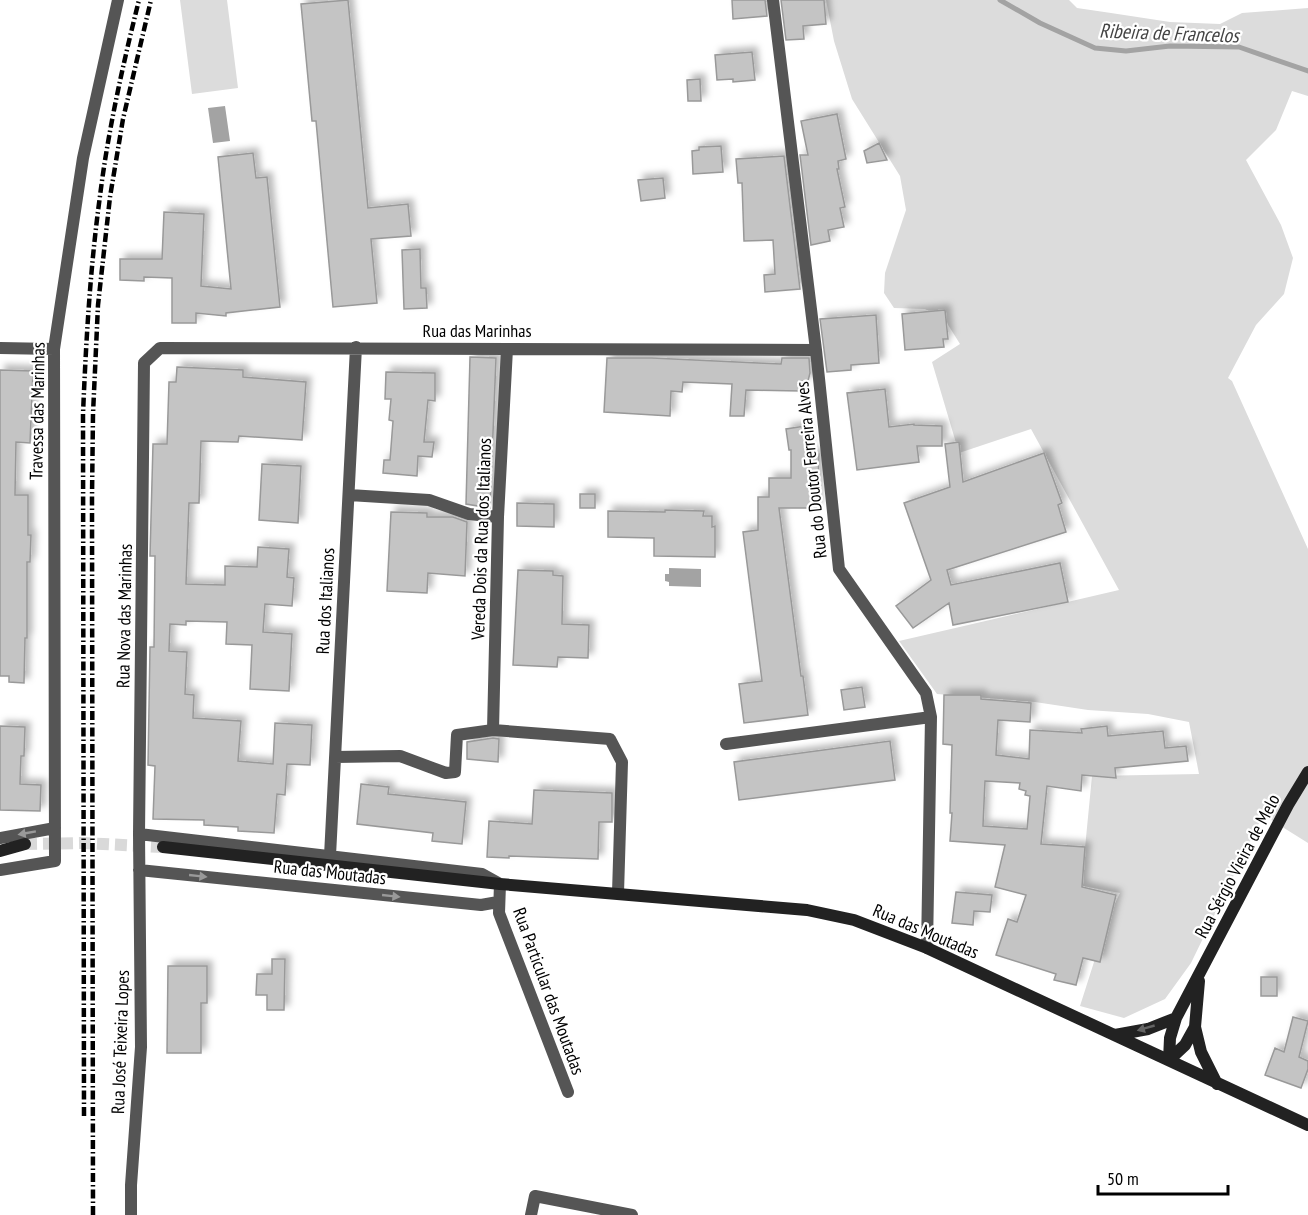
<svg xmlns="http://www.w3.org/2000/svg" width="1308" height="1215" viewBox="0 0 1308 1215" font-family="'PT Sans Narrow',sans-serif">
<defs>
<filter id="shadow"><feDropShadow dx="5" dy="-5" stdDeviation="3" flood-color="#0004"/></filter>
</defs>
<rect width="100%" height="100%" fill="#fff"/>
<path fill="#dcdcdc" d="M180 0H227L238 88 192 94Z
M826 0H1069L1077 8 1111 13 1170 22 1220 24 1242 13 1308 8V96L1292 91 1276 130 1246 160 1281 225 1293 258 1284 294 1256 325 1228 378 1232 381 1308 549V843L1263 815 1191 963 1165 999 1124 1018 1080 1006 1108 918 1120 893 1083 886 1085 848 1092 776 1199 774 1189 722 1148 714 1088 710 1035 702 937 694 899 641 1119 590 1031 429 959 453 932 362 960 344 945 320 925 309 894 308 884 293 885 273 906 210 900 176 852 99 834 41Z"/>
<path fill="#a3a3a3" d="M225 106 230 141 213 143 208 108Z
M669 568 701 569V587L669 586V582L665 581V574H669Z"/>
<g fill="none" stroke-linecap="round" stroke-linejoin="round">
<path stroke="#a3a3a3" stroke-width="5" d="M1000 0 1040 23 1095 48 1126 51 1170 46 1239 47 1308 71"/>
</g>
<path fill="#c4c4c4" stroke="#999" stroke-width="1.5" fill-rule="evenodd" filter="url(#shadow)" d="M348 0 368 208 408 204 411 236 371 239 377 303 333 307 316 121H312L301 4Z
M732 0H765L767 16 733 19Z
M781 0H824L826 24 803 26 804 39 786 40Z
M752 52 755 80 733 82V79L717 80 715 55Z
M700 79 701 101H688L687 80Z
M837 114 846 159 838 161 839 169H837L845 207 840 208 844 227 828 230 830 241 811 245 800 155H808L801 121Z
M879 143 887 160 867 163 864 151Z
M721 146 723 172 693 174 692 151 699 150V147Z
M253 153 256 178 267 177 280 307 226 313V316L196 313V323H172V278L144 277V281L120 280V259H162L164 212 204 214 201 286 231 289 218 157Z
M784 156 800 289 765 292 764 275 775 274 773 240 744 241 742 183H738L736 159Z
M663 178 665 198 641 201 638 180Z
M420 249 421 288H426L427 308 404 309 402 250Z
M945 310 948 339H943L944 347 905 350 902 314Z
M876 315 879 363 851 365V370L827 372 820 319Z
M470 357 496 358 490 508 466 504Z
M607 358H652L781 364 782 358H809L810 373 808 381H800V391L746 390 744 416H730L732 384 683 382 682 392 671 391 670 416 604 412Z
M177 367 243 370V377L306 382 302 440 239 436 238 442 201 441 199 503H189L186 584 225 585V566L257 567 258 547 289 549 287 577 294 578 292 606 265 604 263 632 292 634 289 691 250 689 252 645 226 644 227 622 186 621V625L170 624 169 651 187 652 185 694 194 695 193 718 241 721 238 761 273 764 275 723 312 725 310 765 287 764 285 795 277 794 274 833 238 831V827L204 825V820L153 819 155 766 148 765 150 647H154L155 556H150L153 444H167L169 382H176Z
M0 370 33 371 30 443 16 442 15 495H28V535H31L30 562H27V638H25L24 683 9 682V676H0Z
M386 372 435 373V401L428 400 424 442H434L432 457 418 456 417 476 383 473 384 460H390L393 421 389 420 391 399H385Z
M885 389 889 427 914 424V425L942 426V446H917L919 462 857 470 847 393Z
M805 426 809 454H819L817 508H779L801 676H803L808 715 744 723 739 684 762 681 743 532 758 530V497H769V478H791V450H789L786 429Z
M959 442 963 482 1044 453 1062 503 1058 505 1066 532 947 570 951 585 1060 563 1068 602 953 625 949 603 913 628 896 606 931 580 904 503 950 487 945 444Z
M262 464 301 466 298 523 259 520Z
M580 494H595V508H580Z
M517 503 554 504V527L517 526Z
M665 510 704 511 703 516H712V527L715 526V557L654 556V538L608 537V511L665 512Z
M391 512 427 513V517H453L467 522 465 576 428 573 427 593 387 591Z
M518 570 553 571V575L563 576 562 624 589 625 588 658 558 657 557 667 513 665Z
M862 687 865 707 844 710 841 690Z
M944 695H981V699L1031 703 1030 722 998 720 996 755 1029 759 1030 730 1082 733 1081 729 1107 726 1108 736 1163 731 1165 748 1186 746 1188 761 1115 768 1116 778 1082 775 1081 791 1047 786 1041 844 1085 847 1082 887 1116 895 1100 962 1083 958 1076 985 1054 980 1056 974 996 955 1008 919 1017 922 1026 895 995 887 1005 845 950 841 952 813H950L952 745 943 744ZM985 781 1020 783 1019 789 1026 791 1025 795 1030 796 1027 829 983 826Z
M0 726 25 727 24 756H21L20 784 41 785 40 811 0 810Z
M493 738 499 739 498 762 467 759V742Z
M890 741 895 780 739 800 734 762Z
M361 784 389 787 388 794 466 802 462 844 432 841 433 833 357 824Z
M534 790 612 793V822H599L598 859 509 856V858L487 857 489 821 532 824Z
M956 892 992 895 990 912 974 911 973 925 952 923Z
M272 959H285L284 1010H267V995H256L257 974H272Z
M168 966H207V1003H201V1053H167Z
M1261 977H1277V996H1261Z
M1293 1017 1308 1021 1299 1057 1308 1061V1069L1301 1088 1265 1075 1275 1048 1284 1052Z"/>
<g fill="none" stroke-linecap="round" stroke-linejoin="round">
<path stroke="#d9d9d9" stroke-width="12" stroke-dasharray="12 6" stroke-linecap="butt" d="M25 844 83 843 163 847"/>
<path stroke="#555" stroke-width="12" d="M773 0 816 350 839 569 926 693 931 717 927 948
M0 348 54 349
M349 495 429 500 469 514 498 517
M493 730 498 517 507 349
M726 744 931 717
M335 757 400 756 446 773 455 772 457 735 493 730 610 739 622 762 618 893
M139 834 482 874 500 884 499 913 568 1092
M0 838 55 828
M330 856 356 347
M0 870 55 861 54 349 83 158 118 0
M139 870 481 905 498 902
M131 1215V1185L141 1047 139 834 144 363 160 348 816 350
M531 1215 535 1196 632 1215"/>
<path stroke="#222" stroke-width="12" d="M163 847 500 884 807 910 854 920 927 948 1308 1125
M0 851 25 844
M1199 981 1195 1027 1201 1052 1217 1084
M1115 1035 1148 1029 1176 1018
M1169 1060 1170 1038 1176 1018 1288 805 1308 772
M1169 1060 1185 1045 1195 1027"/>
<path stroke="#000" stroke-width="4.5" stroke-dasharray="9 3 1.5 3" stroke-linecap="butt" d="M84 1116 83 414C86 342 90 269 100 196 108 131 123 64 139 0
M93 1215 92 497 93 414 98 305 110 197 123 119 151 0"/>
</g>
<defs><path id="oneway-solid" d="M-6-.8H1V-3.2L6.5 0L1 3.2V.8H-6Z" transform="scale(1.5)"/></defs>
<g fill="#999">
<use href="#oneway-solid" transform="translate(27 833) rotate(170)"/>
<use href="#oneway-solid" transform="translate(198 876) rotate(6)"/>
<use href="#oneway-solid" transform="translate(391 896) rotate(6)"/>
</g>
<use fill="#646464" href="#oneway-solid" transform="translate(1146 1028) rotate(164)"/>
<g text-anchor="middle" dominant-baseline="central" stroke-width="4.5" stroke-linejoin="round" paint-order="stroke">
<g font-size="18" fill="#000" stroke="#fff">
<text x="477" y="330">Rua das Marinhas</text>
<text transform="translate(37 411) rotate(-89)">Travessa das Marinhas</text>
<text transform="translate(811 470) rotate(-96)">Rua do Doutor Ferreira Alves</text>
<text transform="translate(481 539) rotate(-88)">Vereda Dois da Rua dos Italianos</text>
<text transform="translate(325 601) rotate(-87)">Rua dos Italianos</text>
<text transform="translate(124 616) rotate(-89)">Rua Nova das Marinhas</text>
<text transform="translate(1237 866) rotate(-62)">Rua Sérgio Vieira de Melo</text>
<text transform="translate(330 872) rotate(6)">Rua das Moutadas</text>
<text transform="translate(926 931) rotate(23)">Rua das Moutadas</text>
<text transform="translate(549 991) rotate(70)">Rua Particular das Moutadas</text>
<text transform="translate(120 1042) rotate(-88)">Rua José Teixeira Lopes</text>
</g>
<g font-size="20" font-style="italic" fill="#444" stroke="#fff">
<text transform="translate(1169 33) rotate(2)">Ribeira de Francelos</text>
</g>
</g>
<path d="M1098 1185v9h130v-9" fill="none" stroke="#000000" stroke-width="3"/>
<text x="1107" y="1185" font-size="18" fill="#000000" stroke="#ffffff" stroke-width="4.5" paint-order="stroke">50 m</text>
</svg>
